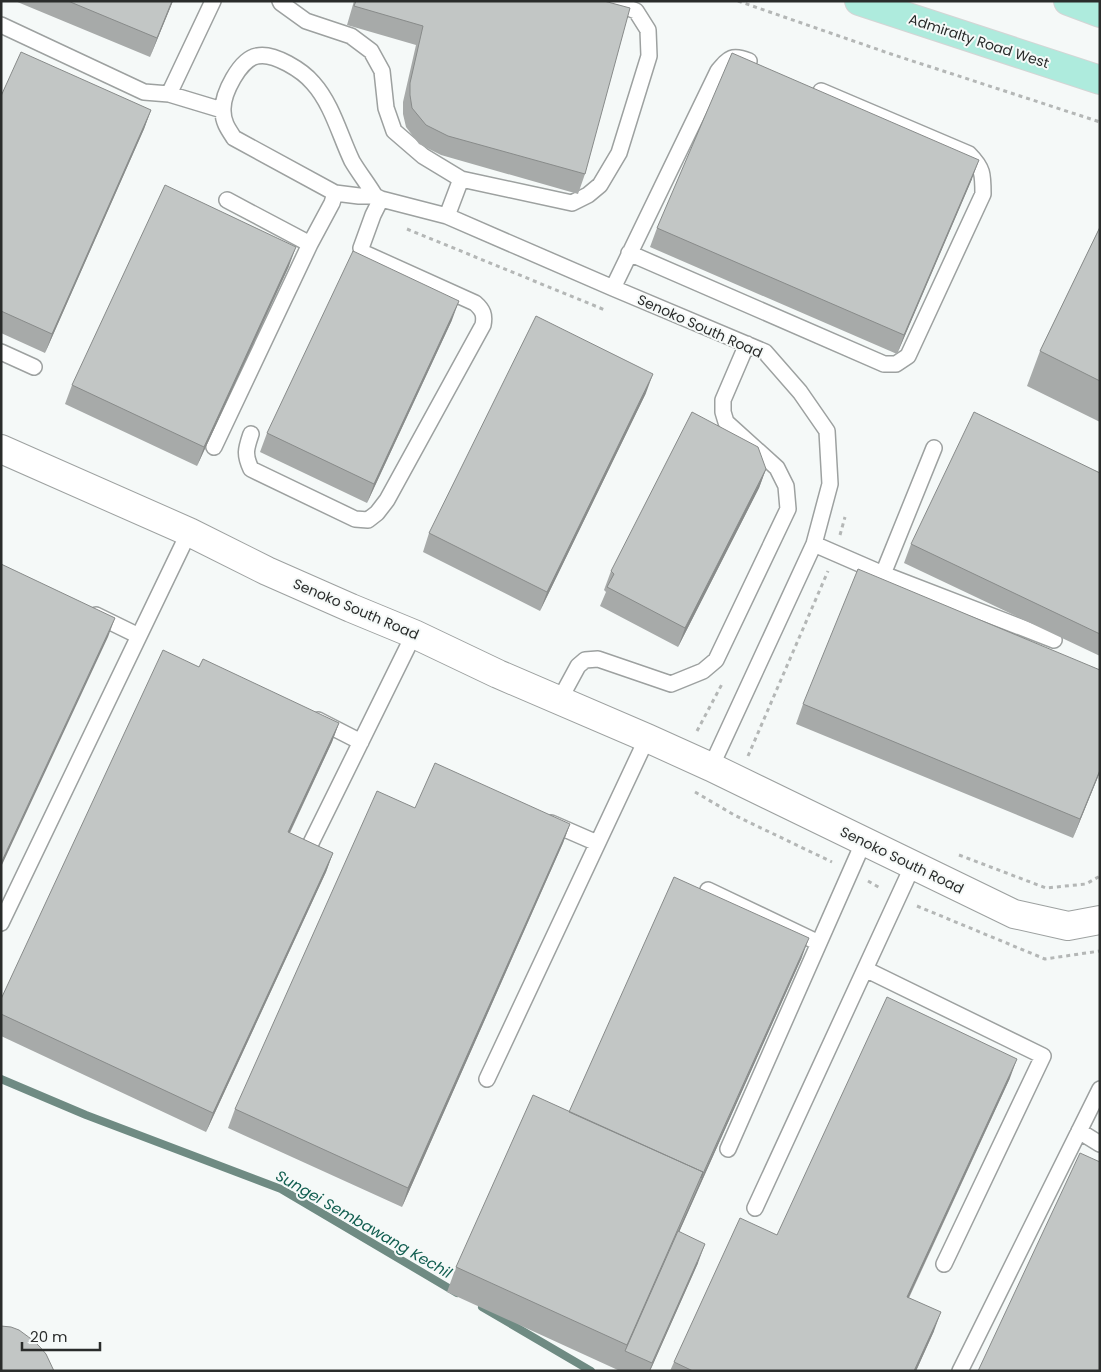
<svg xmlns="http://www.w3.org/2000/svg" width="1101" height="1372" viewBox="0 0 1101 1372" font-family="Poppins,sans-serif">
<rect width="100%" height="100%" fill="#f5f9f8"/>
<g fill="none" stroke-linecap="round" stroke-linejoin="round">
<path stroke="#6f8b83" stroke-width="8" d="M1 1079 86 1115 281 1189 457 1293
M482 1307 591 1371"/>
<g stroke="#9da1a0" stroke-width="18">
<path id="service" d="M280 1 281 3 306 21 351 36 371 51 382 71 386 108 394 131 423 156 461 179 572 203 588 195 600 185 619 153 649 56 648 30 636 11 611 1
M1 25 144 92 169 94 222 110
M169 94 213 1
M375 196H359L335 193 234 138C228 129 223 122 223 111 222 94 240 59 257 56 274 52 303 71 313 83 332 104 340 136 352 161 359 173 368 184 375 196L381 199 447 216 613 288 765 352 800 392 827 431 830 484 814 544 711 767
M227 200 310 244
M447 216 461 179
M629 253 884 364H896L908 356 983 194C983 174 983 168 969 154L821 91
M613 288 718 71C729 58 732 54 749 61
M1 352 34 367
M251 434C246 449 244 454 251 469L355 519 368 520 377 513 387 500 483 325C485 315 483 310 475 303L362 252 361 248 373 215 381 199
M214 447 310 244 332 203 335 193
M814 544 883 574 1054 640
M883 574 934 448
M96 615 139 636
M559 701 578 666 585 660 598 659 671 684 703 671 716 660 788 509 786 486 777 468 726 422 723 412V400L747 344
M318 720 361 742
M551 823 597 843
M308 849 414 634
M708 890 819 943
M1 923 189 532
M865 969 1043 1056 944 1264
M487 1079 647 738
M1079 1131 1100 1144
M728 1149 864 841
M755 1208 913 865
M960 1371 1100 1089"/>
</g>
<g stroke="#9da1a0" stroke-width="30">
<path id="minor" d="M1 449 189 532 267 571 351 608 414 634 498 674 647 738 711 767 1014 914 1068 926 1100 920"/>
</g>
<g stroke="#d4d5d5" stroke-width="30">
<path id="primary" d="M859 1 1100 80
M1068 1 1100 13"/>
</g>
<path stroke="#b4b7b6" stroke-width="3" stroke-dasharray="4 4" stroke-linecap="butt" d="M738 1 891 54 1100 122
M407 229 605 310
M840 535 845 517
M697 731 722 684
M748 756 828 571
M695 792 736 816 832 862
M959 855 1046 888 1086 884 1100 876
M868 881 880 888
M917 906 1045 959 1100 951"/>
<use href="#service" stroke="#fff" stroke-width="15"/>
<use href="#minor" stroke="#fff" stroke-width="28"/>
<use href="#primary" stroke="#aeebdd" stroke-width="28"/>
</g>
<path fill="#a7aaa9" d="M15 1H173L150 57Z
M354 1H604L585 174 578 194 441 155 419 144 406 127 403 114V102L416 45 347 25Z
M1 96 151 110 144 129 45 353 1 333Z
M972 179 897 354 650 247 657 228Z
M1100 227V422L1027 386 1040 351Z
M289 266 197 466 65 404 72 385Z
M452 320 367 503 260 452 267 433Z
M646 393 540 611 423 552 429 533Z
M766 469 759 488 678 647 600 606 606 592 604 590 611 571Z
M1100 473V656L904 563 911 544Z
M199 667 339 723 332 742 290 833 333 853 326 872 206 1132 1 1036V999Z
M803 704 1100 772 1073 838 796 724Z
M415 808 570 824 563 843 402 1207 228 1128 235 1109Z
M802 957 679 1232 698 1263 650 1371H620L447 1292 456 1267Z
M1010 1078 909 1298 934 1331 916 1371H670L674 1362 777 1235Z"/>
<path fill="#888b8a" d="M172 1H173L150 57 157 38Z
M151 110 144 129 45 353 52 334Z
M979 160 972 179 897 354 904 335Z
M296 247 289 266 197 466 204 447Z
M459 301 452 320 367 503 374 484Z
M653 374 646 393 540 611 547 592Z
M766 469 759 488 678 647 685 628Z
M115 618 108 637 1 867V863Z
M339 723 332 742 281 851 288 832Z
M1100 770V772L1073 838 1080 819Z
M570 824 563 843 402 1207 408 1188Z
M333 853 326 872 206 1132 213 1113Z
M809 938 802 957 626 1351H625L627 1345Z
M1017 1059 1010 1078 900 1316 907 1297Z
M705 1244 698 1263 650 1371H649Z
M941 1312 934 1331 916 1371H914Z"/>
<path fill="#c2c6c5" stroke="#888b8a" d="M68 1H172L157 38Z
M356 1H604L630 8 585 174 448 136 426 125 412 108 410 95V83L423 26 354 6Z
M21 52 151 110 52 334 1 311V96Z
M732 53 979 160 904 335 657 228Z
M165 185 296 247 204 447 72 385Z
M1100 227V381L1040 351Z
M353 251 459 301 374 484 267 433Z
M536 316 653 374 547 592 429 533Z
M692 412 758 447 766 469 685 628 607 587 614 574 611 571Z
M974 412 1100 473V634L911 544Z
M1 564 115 618 1 863Z
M858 569 1100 670V770L1080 819 803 704Z
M163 650 199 667 203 659 339 723 288 832 333 853 213 1113 1 1014V999Z
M435 763 570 824 408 1188 235 1109 377 791 415 808Z
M674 877 809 938 701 1178 703 1172 569 1112Z
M887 997 1017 1059 907 1297 941 1312 914 1371H693L674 1362 740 1218 777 1235Z
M533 1095 703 1172 627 1345 456 1267Z
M1080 1153 1100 1162V1371H978Z
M678 1231 705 1244 652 1363 625 1351Z
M1 1326 11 1327 19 1330 34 1341 40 1347 46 1354 54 1371H1Z"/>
<g text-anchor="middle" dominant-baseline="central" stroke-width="4" stroke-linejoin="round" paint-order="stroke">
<g font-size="14" fill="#2a2c2b" stroke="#f5f9f8">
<text transform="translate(979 41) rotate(18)">Admiralty Road West</text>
<text transform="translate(700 326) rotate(24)">Senoko South Road</text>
<text transform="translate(356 609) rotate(23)">Senoko South Road</text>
<text transform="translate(902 860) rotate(26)">Senoko South Road</text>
</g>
<g font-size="15" font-style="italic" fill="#105d4f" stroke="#f5f9f8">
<text transform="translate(364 1224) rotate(30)">Sungei Sembawang Kechil</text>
</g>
</g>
<rect width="1101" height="1372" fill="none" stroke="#2a2c2b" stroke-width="5"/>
<path d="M22 1342v8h78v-8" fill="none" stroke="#2a2c2b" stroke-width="2.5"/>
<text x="30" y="1342" font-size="15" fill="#2a2c2b" stroke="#f5f9f8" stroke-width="4" paint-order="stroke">20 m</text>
</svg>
